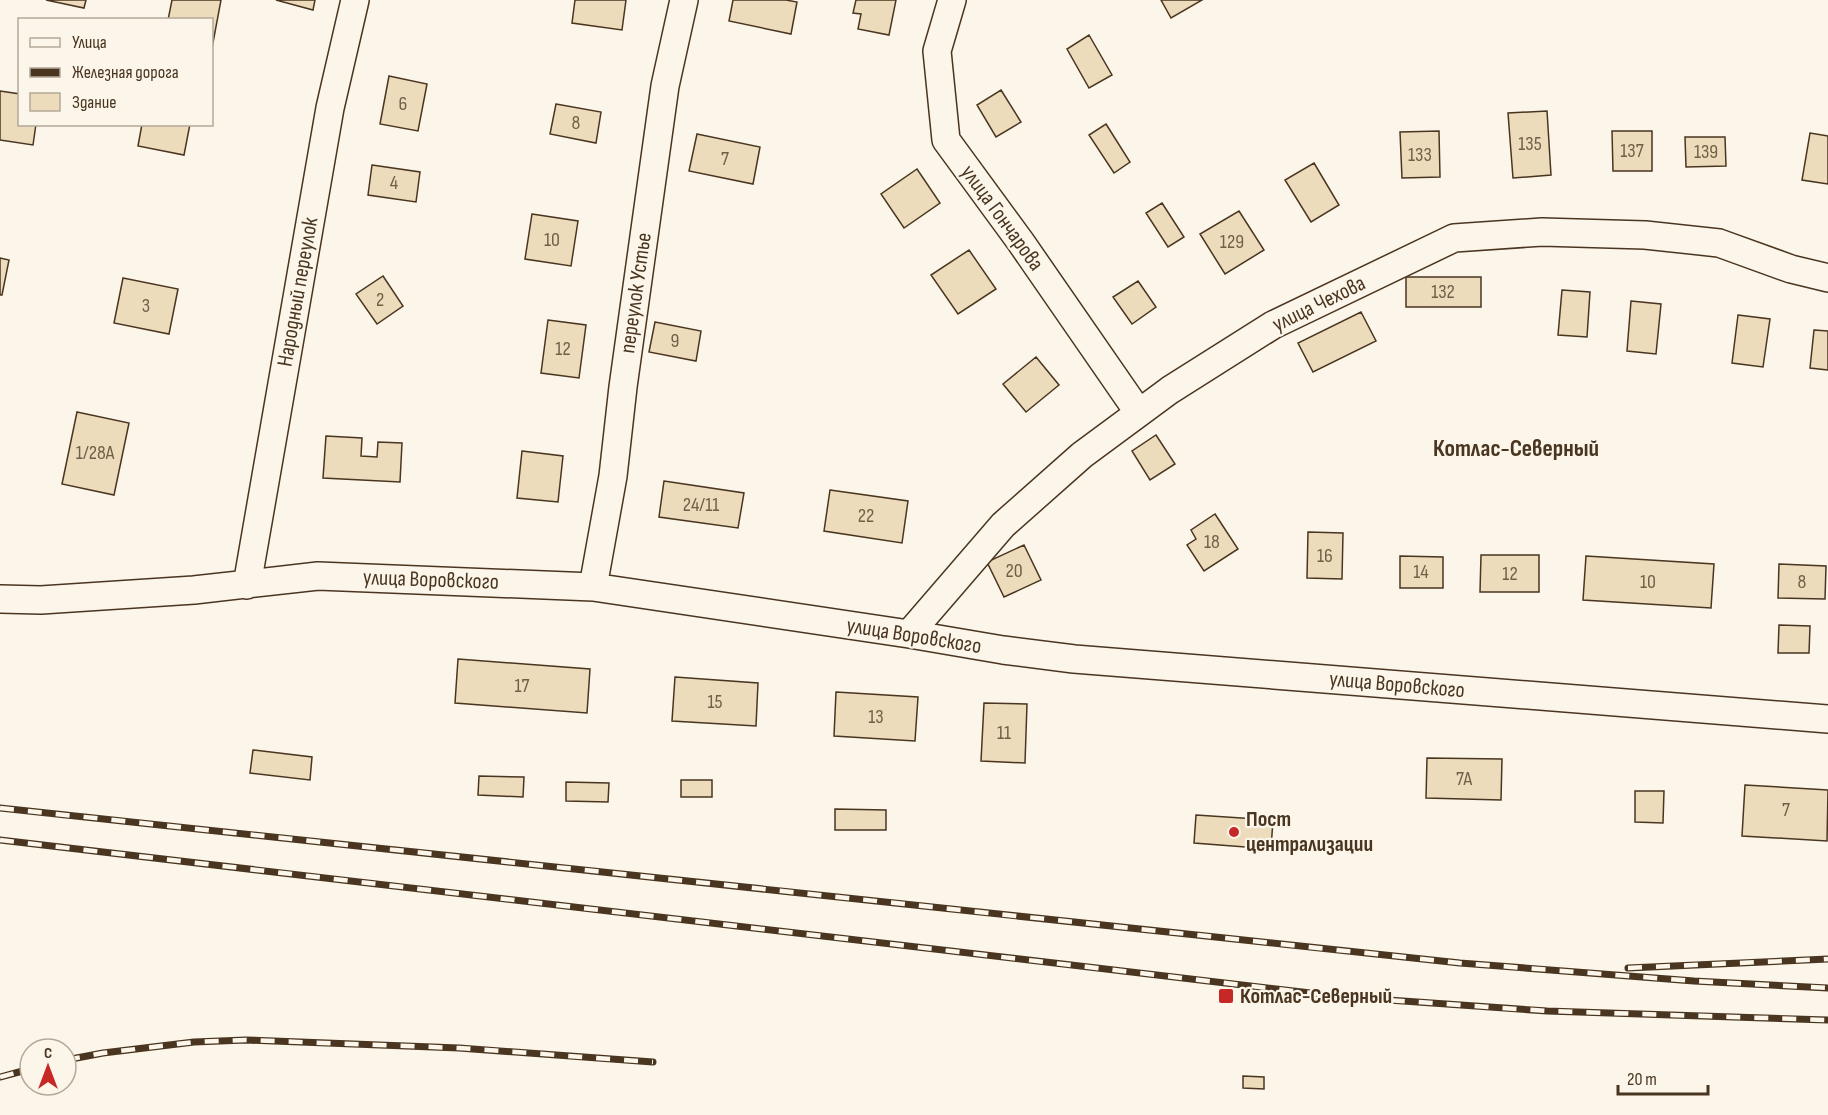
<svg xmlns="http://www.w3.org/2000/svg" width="1828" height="1115" viewBox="0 0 1828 1115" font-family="'Sofia Sans Condensed',sans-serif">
<rect width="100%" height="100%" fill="#fbf6e9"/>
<path fill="#ecdcbc" stroke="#4a3520" stroke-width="1.5" d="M46 0H86L84 8Z
M172 0H221L212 48V20H168Z
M276 0H315L313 10Z
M575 0H626L622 30 572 23Z
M733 0H786L797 2 791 34 729 21Z
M856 0H896L889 35 858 29 861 14 853 13Z
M1161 0H1202L1171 18Z
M1089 35 1112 75 1089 88 1067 49Z
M389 76 427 84 418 131 380 124Z
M1001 90 1021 122 996 137 977 105Z
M0 91 20 94V124H36L33 145 0 140Z
M556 104 601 112 596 143 550 134Z
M1547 111 1551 175 1513 178 1508 113Z
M142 124H190L184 155 138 146Z
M1106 124 1130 162 1114 173 1089 135Z
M1439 131 1440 177 1402 178 1400 132Z
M1612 131H1652V171H1613Z
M1810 133 1828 136V184L1802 180Z
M697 134 760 147 753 184 689 171Z
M1685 137H1725L1726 166 1686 167Z
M1314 163 1339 205 1311 222 1285 180Z
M372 165 420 172 416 202 368 195Z
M917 169 940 203 904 228 881 194Z
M1162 203 1184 237 1168 247 1146 213Z
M1239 211 1264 250 1225 274 1200 234Z
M532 214 578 221 571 266 525 259Z
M969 250 996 289 958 314 931 275Z
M0 258 9 260 2 295H0Z
M383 276 403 306 377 324 356 294Z
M1406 277H1481V307H1406Z
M123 278 178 289 169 334 114 323Z
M1138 281 1156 307 1132 324 1113 297Z
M1562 290 1590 292 1587 337 1558 335Z
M1631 301 1661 304 1656 354 1627 351Z
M1361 312 1376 341 1313 372 1298 343Z
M1738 315 1770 319 1763 367 1732 363Z
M548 320 586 325 579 378 541 373Z
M655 322 701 331 696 361 649 352Z
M1814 330 1828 331V370L1810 368Z
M1036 357 1059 385 1026 412 1003 384Z
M77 412 129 423 114 495 62 484Z
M1156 435 1175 464 1150 480 1132 451Z
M326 436 362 438 361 456 377 457 378 442 402 443 400 482 323 478Z
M522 451 563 456 558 502 517 498Z
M664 481 744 493 738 528 659 517Z
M830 490 908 501 902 543 824 531Z
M1215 514 1238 549 1204 571 1187 545 1196 539 1191 530Z
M1308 532 1343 533 1342 579 1307 578Z
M1024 545 1041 580 1004 597 987 562Z
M1481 555H1539V592H1480Z
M1400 556 1443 557V588H1400Z
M1586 556 1714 564 1711 608 1583 600Z
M1779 564 1826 566 1825 599 1778 598Z
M1779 625 1810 626 1809 653H1778Z
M458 659 590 669 587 713 455 703Z
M675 677 758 683 756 726 672 721Z
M836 692 918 697 915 741 834 736Z
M984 703 1027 704 1025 763 981 761Z
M253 750 312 757 310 780 250 773Z
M1427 758 1502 759 1501 800 1426 798Z
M479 776 524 777 523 797 478 795Z
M681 780H712V797H681Z
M566 782 609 783 608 802 566 801Z
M1745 785 1828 790 1827 841 1742 836Z
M1635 791H1664L1663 823 1635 822Z
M835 809 886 810V830H835Z
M1196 815 1273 820 1271 849 1194 843Z
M1243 1076 1264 1077V1089L1243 1088Z"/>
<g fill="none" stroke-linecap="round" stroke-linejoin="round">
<g stroke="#4a3520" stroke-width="30">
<path id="street" d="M952 0 937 51 946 140 1020 241 1139 413
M247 585 330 108 355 0
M593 587 613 476 623 387 665 86 684 0
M0 599 41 600 194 590 318 576 593 587 909 634 1003 650 1074 659 1828 719
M909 634 1003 525 1082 455 1170 390 1273 325 1454 238 1542 232 1645 235 1719 243 1791 269 1828 278"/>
</g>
<use href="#street" stroke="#fbf6e9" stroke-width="27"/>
<g stroke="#4a3520" stroke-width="7">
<path id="rail" d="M0 808 1460 963 1694 981 1828 988
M0 840 1345 997 1547 1011 1828 1020
M1628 968 1828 959
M66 1060 103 1053 194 1042 246 1040 459 1048 653 1062
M0 1077 30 1069"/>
</g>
<use href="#rail" stroke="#fbf6e9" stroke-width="4.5" stroke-dasharray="14" stroke-linecap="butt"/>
</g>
<g fill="#c62828" stroke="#fbf6e9" stroke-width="2">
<circle cx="1234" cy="832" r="6"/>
<rect x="1218" y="988" width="16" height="16" rx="3"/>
</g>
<g text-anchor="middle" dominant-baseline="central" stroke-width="4.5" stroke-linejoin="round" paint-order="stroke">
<g font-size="20" fill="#725f47">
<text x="403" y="104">6</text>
<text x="576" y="123">8</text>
<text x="1530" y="144">135</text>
<text x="1632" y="151">137</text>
<text x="1706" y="152">139</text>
<text x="1420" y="155">133</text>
<text x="725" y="159">7</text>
<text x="394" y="183">4</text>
<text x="552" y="240">10</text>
<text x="1232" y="242">129</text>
<text x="1443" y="292">132</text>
<text x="380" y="300">2</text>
<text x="146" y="306">3</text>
<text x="675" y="341">9</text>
<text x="563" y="349">12</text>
<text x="95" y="453">1/28А</text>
<text x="701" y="505">24/11</text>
<text x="866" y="516">22</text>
<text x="1212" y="542">18</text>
<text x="1325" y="556">16</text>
<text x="1014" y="571">20</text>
<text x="1421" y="572">14</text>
<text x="1510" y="574">12</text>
<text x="1648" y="582">10</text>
<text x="1802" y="582">8</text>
<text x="522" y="686">17</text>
<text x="715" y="702">15</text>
<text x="876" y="717">13</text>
<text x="1004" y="733">11</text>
<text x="1464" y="779">7А</text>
<text x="1786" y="810">7</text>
</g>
<g font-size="22" fill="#4a3520" stroke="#fbf6e9">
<text transform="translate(1002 218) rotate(54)">улица Гончарова</text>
<text transform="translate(298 292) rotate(-80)">Народный переулок</text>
<text transform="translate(636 293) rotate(-82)">переулок Устье</text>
<text transform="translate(1319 304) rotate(-26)">улица Чехова</text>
<text transform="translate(431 580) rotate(2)">улица Воровского</text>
<text transform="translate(914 636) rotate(9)">улица Воровского</text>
<text transform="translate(1397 685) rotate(5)">улица Воровского</text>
</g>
<g font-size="22" font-weight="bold" fill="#4a3520" stroke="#fbf6e9" text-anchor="start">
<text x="1246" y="819">Пост<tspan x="1246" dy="25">централизации</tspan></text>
<text x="1240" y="996">Котлас-Северный</text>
</g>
<g font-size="24" font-weight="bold" fill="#4a3520" stroke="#fbf6e9">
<text x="1516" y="448">Котлас-Северный</text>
</g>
</g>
<rect x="18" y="18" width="195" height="108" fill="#fbf6e9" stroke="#b4a999" stroke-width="1.5"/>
<rect x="30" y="38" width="30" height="9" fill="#fbf6e9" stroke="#b4a999" stroke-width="1.5"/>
<text x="72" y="48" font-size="18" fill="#4a3520">Улица</text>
<rect x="30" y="68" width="30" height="9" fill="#4a3520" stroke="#b4a999" stroke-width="1.5"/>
<text x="72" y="78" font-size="18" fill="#4a3520">Железная дорога</text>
<rect x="30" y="93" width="30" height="18" fill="#ecdcbc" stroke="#b4a999" stroke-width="1.5"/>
<text x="72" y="108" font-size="18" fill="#4a3520">Здание</text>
<g transform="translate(48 1067)"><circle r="28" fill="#fbf6e9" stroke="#b4a999" stroke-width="1.5"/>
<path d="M0-4.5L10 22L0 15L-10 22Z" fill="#c62828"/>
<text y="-9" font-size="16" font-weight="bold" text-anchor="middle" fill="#4a3520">С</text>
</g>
<path d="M1618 1085v9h90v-9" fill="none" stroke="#4a3520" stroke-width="3"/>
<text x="1627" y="1085" font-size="18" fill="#4a3520" stroke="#fbf6e9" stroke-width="4.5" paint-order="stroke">20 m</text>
</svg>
